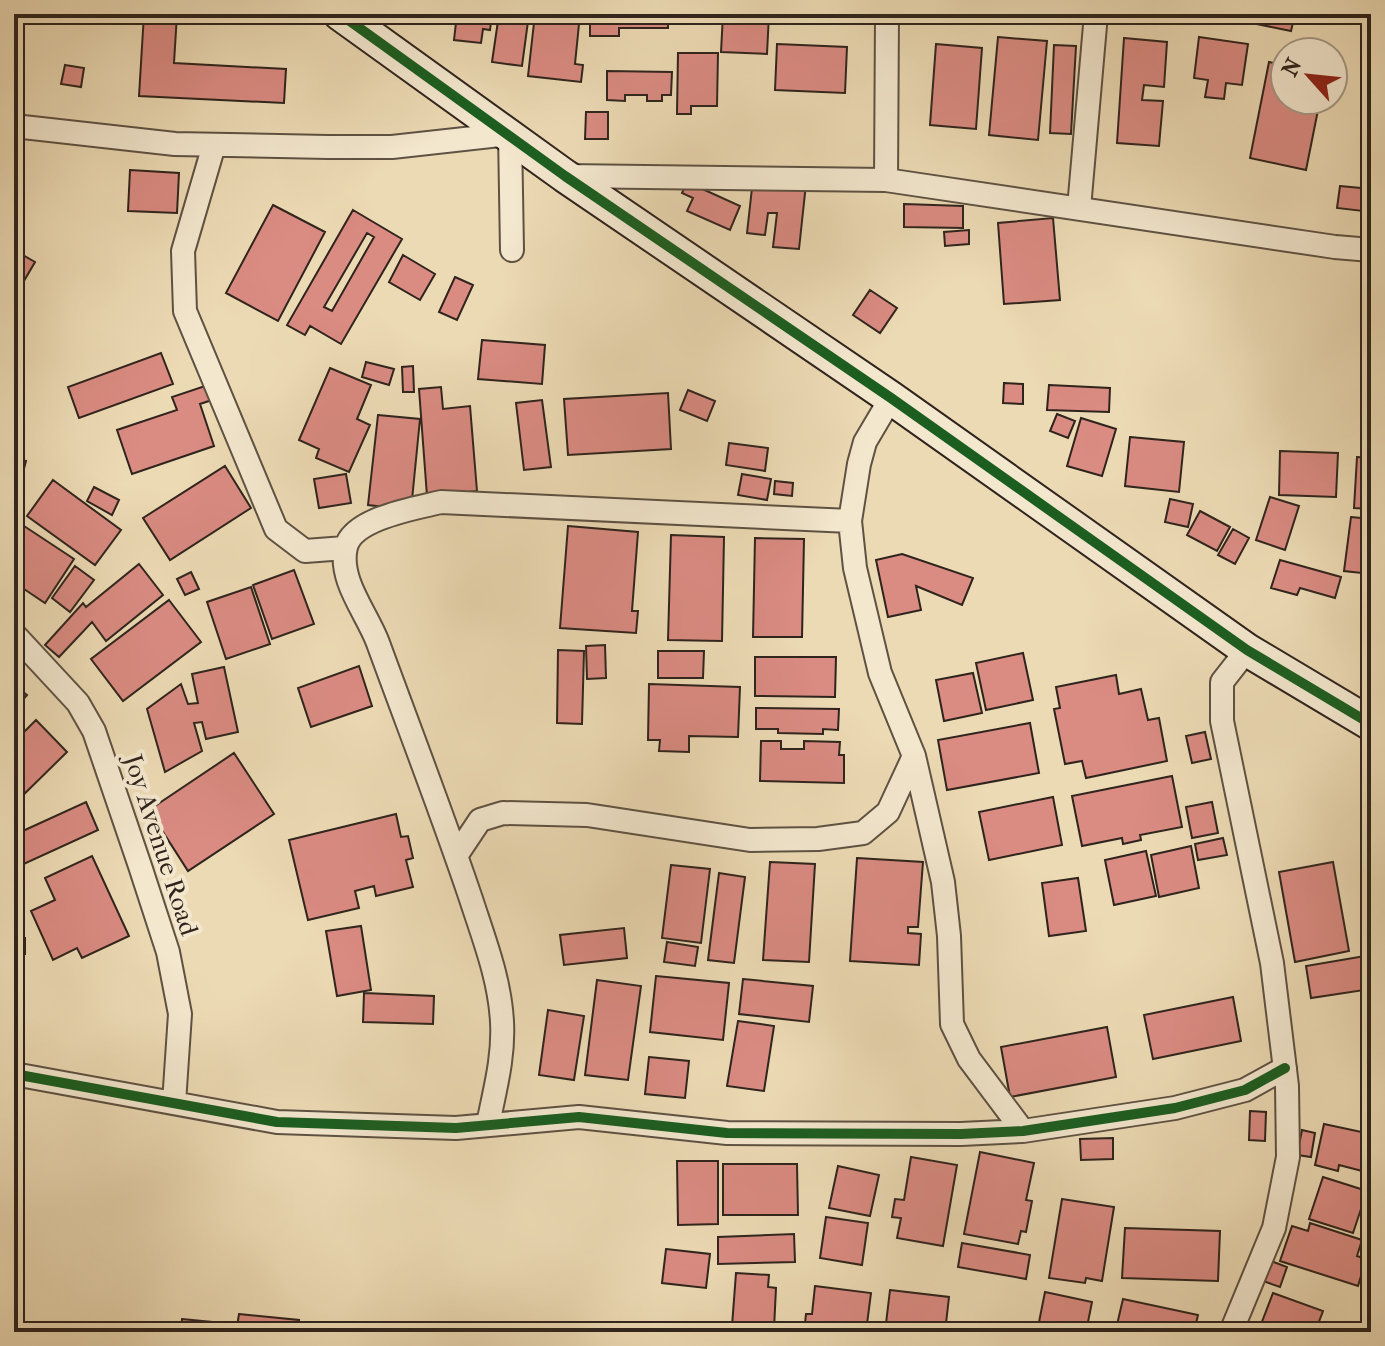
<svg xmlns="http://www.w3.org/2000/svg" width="1385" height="1346" viewBox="0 0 1385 1346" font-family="'IM FELL French Canon',serif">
<rect width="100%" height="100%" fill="#ecdab4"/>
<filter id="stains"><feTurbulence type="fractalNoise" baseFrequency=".0025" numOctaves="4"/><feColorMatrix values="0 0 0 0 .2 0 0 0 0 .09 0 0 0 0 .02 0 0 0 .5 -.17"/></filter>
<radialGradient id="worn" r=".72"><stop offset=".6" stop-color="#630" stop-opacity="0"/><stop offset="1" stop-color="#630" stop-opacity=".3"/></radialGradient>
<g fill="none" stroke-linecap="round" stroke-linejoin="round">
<path stroke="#6f7f73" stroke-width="8" d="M1369 1332 1371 1327"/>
</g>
<path fill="#da8b82" stroke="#2f241d" stroke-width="2" fill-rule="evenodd" d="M144 14H177L174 63 286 69 284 103 139 96Z
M457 14H492L490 30 483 29 481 43 454 40Z
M499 14H529L522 66 492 62Z
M535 14H580L575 64 583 65 581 82 528 76Z
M590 14H668V28H619V36H590Z
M723 14H769L767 54 721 52Z
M1244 14H1295L1291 31 1242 21Z
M14 19 19 83 14 84Z
M998 37 1047 41 1038 140 989 135Z
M1199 37 1248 44 1242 85 1226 83 1224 99 1205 97 1208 80 1194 78Z
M1124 38 1167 42 1164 87 1144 85 1142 100 1163 101 1159 146 1117 143Z
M777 44 847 47 845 93 775 90Z
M936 44 982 48 976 129 930 125Z
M1054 45 1076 46 1071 134 1050 133Z
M678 53H718L717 106H691V114H677Z
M1269 62 1285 65V100H1320L1306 170 1250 158Z
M65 65 84 68 81 87 61 84Z
M607 71 672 72 671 95H662V101H647V95H625V101L607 100Z
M1371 108V183L1361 182Z
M586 112H608V139H585Z
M130 170 179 173 177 213 128 211Z
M753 179 806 184 799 249 773 247 777 213H768L765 235 747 233Z
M687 182 740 206 730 230 687 211 693 198 682 193Z
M1340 186 1371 189V212L1337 208Z
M904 204 963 206V228L904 227Z
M273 205 325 232 278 321 226 293Z
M353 210 402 239 341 344 310 326 305 335 287 325ZM367 233 374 237 332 311 324 307Z
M1053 218 1060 300 1004 304 998 223Z
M969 230V244L945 246 944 232Z
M14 250 35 262 14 298Z
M403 255 435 274 420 300 389 282Z
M455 277 473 285 457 320 439 312Z
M870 290 897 308 880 333 853 315Z
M482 340 545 345 542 384 478 379Z
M161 353 173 384 79 418 68 387Z
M366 362 394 369 389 385 362 377Z
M413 366 414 392H403L402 367Z
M330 368 371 385 357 419 370 425 349 472 316 458 319 449 299 440Z
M1004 383 1023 384V404L1003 403Z
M211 384 215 399 200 404 214 446 132 474 117 430 177 410 172 397Z
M1049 385 1110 388 1109 412 1047 410Z
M441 387 443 409 470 406 477 491 427 496 419 389Z
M688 390 715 401 707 421 680 410Z
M668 393 671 449 568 455 564 399Z
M542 400 551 467 524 470 516 403Z
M1057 414 1075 421 1068 438 1050 431Z
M378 415 420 419 411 510 368 505Z
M1081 418 1116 429 1102 476 1067 466Z
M1130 437 1184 442 1179 492 1125 486Z
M729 443 768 448 765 471 726 465Z
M1280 451 1338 453 1336 497 1279 495Z
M1357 457 1371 458V509L1354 508Z
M14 458 26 461 16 500H14Z
M225 466 251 508 170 560 143 518Z
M346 474 351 503 319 508 314 479Z
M742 474 771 479 767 500 738 495Z
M53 480 121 530 95 565 27 516Z
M775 481 793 483 792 496 774 494Z
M94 487 119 500 112 515 87 501Z
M1270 497 1299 506 1285 550 1256 540Z
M1170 499 1193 504 1188 527 1165 522Z
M1200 511 1230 527 1217 551 1187 535Z
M1351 517 1371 519V574L1344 571Z
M24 526 74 559 45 603 21 587 16 594 14 592V542Z
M568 526 638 532 632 611H638L636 633 560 628Z
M1233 529 1249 538 1235 564 1218 555Z
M671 535 724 537 722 641 668 640Z
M755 538 804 539 802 637H753Z
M902 554 973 578 962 605 916 586 921 610 888 617 876 560Z
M1280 560 1341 577 1335 598 1300 588 1297 595 1271 588Z
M139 564 163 595 106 641 92 622 59 657 45 645 83 603 86 607Z
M75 566 94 580 70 612 52 598Z
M294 570 314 624 272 639 253 585Z
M191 572 199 589 185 595 177 579Z
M251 587 270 644 226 659 207 602Z
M169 600 201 642 123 701 91 659Z
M605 645 606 678 587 679 586 646Z
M558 650 584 651 582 724 557 723Z
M658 651H704L703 678H658Z
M1023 653 1033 700 986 710 976 663Z
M755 657H836L835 697 755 696Z
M359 666 372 706 311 727 298 688Z
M224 667 238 732 206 739 202 722 194 723 202 751 165 772 147 709 181 684 188 704 198 703 192 674Z
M973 673 982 713 944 721 936 680Z
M1116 675 1119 694 1141 689 1148 720 1159 718 1167 761 1086 778 1082 761 1065 764 1054 709 1060 708 1056 687Z
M14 684 27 695 14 710Z
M649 684 740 687 738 737 689 736V752L659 751 660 740H648Z
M756 708 839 709 838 730 823 729V734L778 733V729H756Z
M36 720 67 752 14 804V742Z
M1030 723 1039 773 947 790 938 740Z
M1205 732 1211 759 1192 763 1186 736Z
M761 741H781V749H804V741L840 742 839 755H844V783L760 781Z
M234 753 274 814 188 871 149 810Z
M1172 776 1182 827 1140 835 1141 840 1123 844 1122 838 1082 846 1072 796Z
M1053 797 1062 845 989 860 979 812Z
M86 802 98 830 15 868 14 835Z
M1212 802 1218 833 1192 838 1186 807Z
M396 814 401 837 408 836 413 858 406 860 413 887 376 896 374 886 355 891 359 908 308 920 289 840Z
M1223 838 1227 855 1198 860 1195 844Z
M1191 846 1199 888 1159 897 1151 855Z
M1146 851 1156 896 1114 905 1105 860Z
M92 856 129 936 82 958 77 948 53 960 31 911 55 900 45 878Z
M857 858 923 862 918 927H908V933L921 934 919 965 850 961Z
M770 862 815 864 809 962 763 960Z
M1333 862 1349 951 1295 962 1279 872Z
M671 865 710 869 701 943 662 938Z
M719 873 745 877 734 963 708 960Z
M1078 878 1086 931 1049 936 1042 883Z
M361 926 371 990 337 996 326 931Z
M624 928 627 958 564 965 560 935Z
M25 938V954H14V939Z
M667 942 698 947 695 966 664 962Z
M1371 955V989L1311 998 1306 966Z
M14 968H19L23 1025H14Z
M656 976 729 983 723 1040 650 1032Z
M743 979 813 986 809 1022 739 1014Z
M597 980 641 986 628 1080 585 1075Z
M364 993 434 996 433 1024 363 1022Z
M1233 997 1241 1041 1153 1059 1144 1015Z
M548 1010 584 1016 574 1080 539 1075Z
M738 1021 774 1026 764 1091 727 1086Z
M1107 1027 1116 1077 1010 1097 1001 1047Z
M649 1057 689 1061 685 1098 645 1094Z
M1250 1111 1266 1112 1265 1141 1249 1140Z
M1324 1124 1371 1134V1178L1365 1176 1366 1172 1339 1165 1338 1171 1315 1165Z
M1302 1130 1315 1133 1311 1157 1297 1155Z
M1113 1138V1159L1081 1160 1080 1139Z
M980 1152 1034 1163 1026 1200 1032 1201 1026 1232 1021 1231 1018 1244 964 1234Z
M911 1157 957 1165 943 1246 897 1238 901 1218 892 1217 895 1199 904 1200Z
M677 1161H718V1224L678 1225Z
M723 1164H797L798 1215H723Z
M838 1166 879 1175 870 1216 829 1208Z
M1323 1177 1367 1191 1353 1233 1309 1219Z
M1062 1199 1114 1207 1102 1281 1086 1278 1085 1283 1049 1278Z
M826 1217 868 1223 862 1265 820 1258Z
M1310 1223 1362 1240 1357 1256 1366 1259 1358 1286 1280 1261 1292 1226 1308 1231Z
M1125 1228 1220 1231 1218 1281 1122 1278Z
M794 1234 795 1262 718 1264V1237Z
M962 1243 1030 1255 1026 1279 958 1267Z
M666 1249 710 1254 706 1288 662 1283Z
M1271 1261 1287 1267 1280 1287 1263 1281Z
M736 1273 769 1275 768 1287 776 1288 774 1329 732 1326Z
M815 1286 871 1293 866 1332H804L806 1314H812Z
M890 1290 949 1297 945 1332H885Z
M1045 1292 1092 1302 1086 1332H1037Z
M1273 1293 1323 1311 1315 1332H1273L1260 1327Z
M1123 1299 1198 1315 1194 1332H1129L1116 1329Z
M239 1314 299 1320 298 1332H236Z
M182 1319 222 1323 221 1332H181Z
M334 1323 377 1330V1332H332Z"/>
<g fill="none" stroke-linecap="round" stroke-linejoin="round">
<g stroke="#5e5243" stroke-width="26">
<path id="street" d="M14 126 175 144 328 147H392L510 134 512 250
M214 145 183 251 185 311 276 529 305 551 345 548
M566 176 886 180 1335 247 1371 250
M886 180 887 14
M1079 208 1096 14
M891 398 865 442 859 464 850 521 855 568 880 673 914 756 943 882 949 936 952 1024 969 1059 1023 1131
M14 634 78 703 94 731 140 866 168 952 180 1014 174 1103
M456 856 480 820 503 813 587 815 750 840 818 839 863 833 888 812 914 756
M14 1074 277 1122 456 1128 579 1117 727 1133 961 1134 1023 1131 1175 1108 1245 1090 1285 1068
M488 1124C495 1089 504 1057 502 1022 500 980 484 939 471 899 442 813 409 728 378 643 367 613 338 580 346 547 353 518 417 508 441 502L850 521
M1231 1332 1274 1228 1288 1157 1287 1086 1272 963 1222 721V682L1247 650"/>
</g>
<g stroke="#2f241d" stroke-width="36">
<path id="secondary" d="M340 14 565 176 891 398 1247 650 1371 724"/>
</g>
<use href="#street" stroke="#f3e7ce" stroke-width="22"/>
<use href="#secondary" stroke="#f3e7ce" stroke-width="32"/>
<g stroke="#f3e7ce" stroke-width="15">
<path id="cycleway" d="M340 14 565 176 891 398 1247 650 1371 724
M14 1074 277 1122 456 1128 579 1117 727 1133 961 1134 1023 1131 1175 1108 1245 1090 1285 1068"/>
</g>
<use href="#cycleway" stroke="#1b5e20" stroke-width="10"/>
</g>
<g text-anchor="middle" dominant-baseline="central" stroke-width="8" stroke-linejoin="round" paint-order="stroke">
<g font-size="26" fill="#2f241d" stroke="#f3e7ce">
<text transform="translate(161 845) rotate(72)">Joy Avenue Road</text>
</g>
</g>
<rect width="1385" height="1346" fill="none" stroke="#ecdab4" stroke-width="48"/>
<rect x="16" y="16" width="1353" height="1314" fill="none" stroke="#2f241d" stroke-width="4"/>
<rect x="24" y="24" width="1337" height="1298" fill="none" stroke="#2f241d" stroke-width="2"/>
<g transform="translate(1309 76) rotate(297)"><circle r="38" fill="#f3e7ce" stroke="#a59987" stroke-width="2"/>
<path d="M0-6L14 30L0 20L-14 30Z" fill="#8f2418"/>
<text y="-12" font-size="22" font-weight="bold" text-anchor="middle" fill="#2f241d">N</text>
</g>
<rect width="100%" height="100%" filter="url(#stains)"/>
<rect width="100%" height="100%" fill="url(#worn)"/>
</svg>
